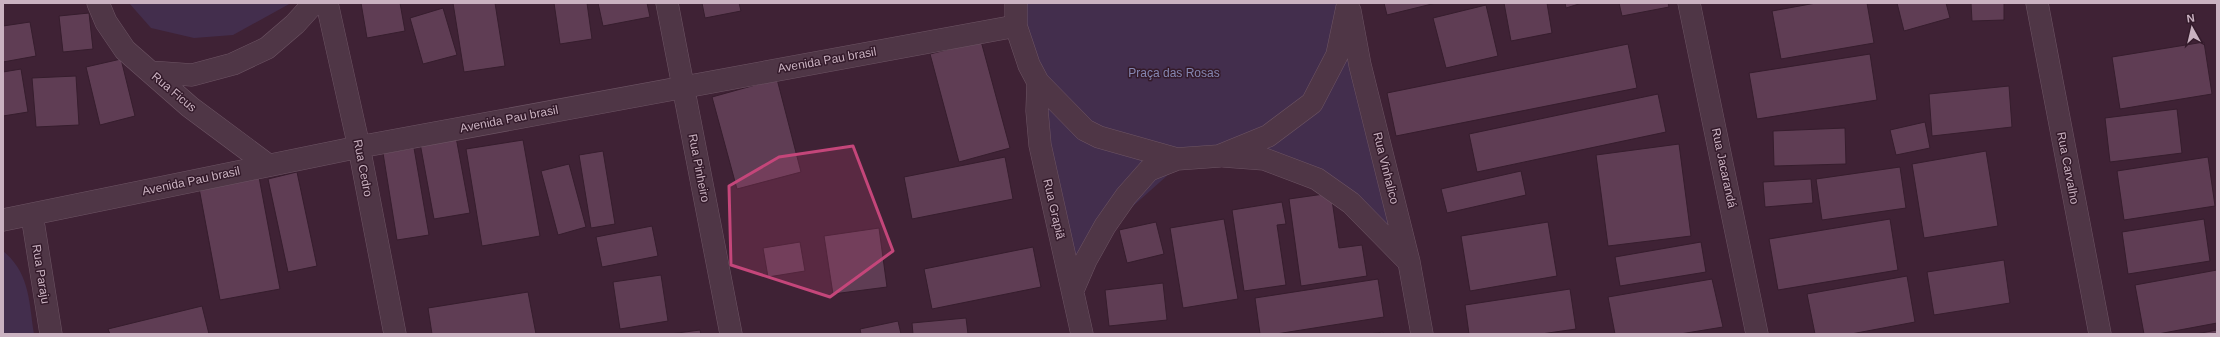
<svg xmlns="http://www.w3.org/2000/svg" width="2220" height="337" viewBox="0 0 2220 337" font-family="Helvetica,sans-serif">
<rect width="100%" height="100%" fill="#3f2235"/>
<path fill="#432e4d" d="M129 3H291L233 35 194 38 151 28Z
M1018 3H1350L1398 233 1331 193 1250 163 1178 166 1070 262Z
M3 251C30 273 29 302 34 334H3Z"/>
<path fill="#5f3d54" stroke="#361d2d" d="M361 3H400L405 31 367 38Z
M453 3H495L505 66 464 72Z
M554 3H587L592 39 560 44Z
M598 3H647L650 17 603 26Z
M702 3H739L741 11 705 18Z
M1384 3H1436L1387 15Z
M1504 3H1547L1552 33 1511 41Z
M1565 3H1582L1566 8Z
M1619 3H1668L1669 7 1622 16Z
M1816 3H1867L1874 43 1781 59 1772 11Z
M1897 3H1946L1950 18 1904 31Z
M1971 3H2004V20L1972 21Z
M1486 5 1498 56 1446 68 1433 18Z
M443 8 457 55 423 64 410 18Z
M89 13 93 49 63 52 59 16Z
M30 22 36 56 3 62V26Z
M981 41 1010 148 959 162 930 54Z
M2204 42 2212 94 2120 109 2112 57Z
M1628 44 1637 88 1396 136 1387 93Z
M1870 54 1877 100 1757 119 1749 73Z
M121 59 135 116 100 125 86 67Z
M21 69 28 112 3 116V72Z
M76 76 79 125 36 127 32 78Z
M777 79 801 172 737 189 712 97Z
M2009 86 2012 127 1932 136 1929 94Z
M1658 94 1666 132 1477 172 1469 134Z
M2177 109 2182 153 2110 162 2105 118Z
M1925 122 1930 148 1896 155 1890 130Z
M1845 128 1846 164 1774 166 1773 131Z
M456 137 470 213 434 219 420 143Z
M523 140 540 236 482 246 466 149Z
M1679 144 1691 236 1608 246 1596 155Z
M414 148 429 235 397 240 383 153Z
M603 151 615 224 591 228 579 155Z
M1986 151 1998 226 1924 238 1912 164Z
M1005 157 1013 199 912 219 904 177Z
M2208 157 2215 206 2124 220 2117 171Z
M569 164 586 227 558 235 541 171Z
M1900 167 1906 208 1822 220 1816 179Z
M1521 171 1526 195 1447 213 1441 189Z
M297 172 317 266 288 272 268 179Z
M259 177 280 289 220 300 199 188Z
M1811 179 1813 203 1765 207 1763 182Z
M1331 193 1339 248 1362 245 1367 276 1301 286 1289 199Z
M1282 202 1286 224 1277 225 1286 285 1244 291 1232 210Z
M1224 219 1238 299 1183 308 1170 228Z
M1890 219 1898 270 1778 290 1769 239Z
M2204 219 2210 261 2128 274 2122 232Z
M1156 222 1164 254 1127 263 1119 230Z
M1548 222 1557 276 1470 291 1461 236Z
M652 226 658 256 602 267 596 237Z
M879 228 887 287 833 294 824 236Z
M800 242 805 271 768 277 763 248Z
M1701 242 1706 272 1620 286 1615 257Z
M1033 247 1041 287 932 309 924 269Z
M2004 260 2010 303 1934 315 1927 272Z
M2217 270V323L2158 334H2144L2135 285Z
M661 275 668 321 620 329 613 282Z
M1907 276 1915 322 1851 334H1815L1807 294Z
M1378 279 1384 317 1276 334H1260L1255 298Z
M1712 279 1723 327 1680 334H1615L1608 297Z
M1163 283 1167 320 1109 326 1105 290Z
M1570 289 1576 329 1541 334H1469L1465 305Z
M528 292 536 334H432L428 308Z
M202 306 209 334H110L108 329Z
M966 318 968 334H913L912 323Z
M898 321 901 334H861L860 329Z
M700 330 701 334H670Z
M2217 330V334H2196Z
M1383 332V334H1369Z"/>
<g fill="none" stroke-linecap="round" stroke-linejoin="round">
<g stroke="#6d5464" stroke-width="23">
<path id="minor" d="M98 3 106 22 125 50 190 107 268 165
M327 3 359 147 395 334
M667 3 731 334
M1016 3V26L1029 65 1038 82 1085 130 1099 137 1177 159 1219 156 1268 136 1312 103 1337 55 1348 3
M1689 3 1757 334
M2037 3 2100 334
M1350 11 1360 65 1409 262 1422 334
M150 72 192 75 233 64 267 48 295 24 314 3
M1038 82 1037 111 1040 145 1082 334
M1224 156 1264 159 1317 179 1351 203 1408 261
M32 215 51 334
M3 220 359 147 1016 26
M1073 290 1086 260 1105 226 1126 196 1149 170 1177 159"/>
</g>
<use href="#minor" stroke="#4f3646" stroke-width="22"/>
</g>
<path fill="#c4467a" fill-opacity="0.2" stroke="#c4467a" stroke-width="3" stroke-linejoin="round" d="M853 146 893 251 830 297 731 265 729 186 779 157Z"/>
<g text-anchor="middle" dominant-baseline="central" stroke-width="3" stroke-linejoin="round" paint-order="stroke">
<g font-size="12" fill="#cab2c1" stroke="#341b2b">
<text transform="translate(827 60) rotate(-10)">Avenida Pau brasil</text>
<text transform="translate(174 92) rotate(40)">Rua Ficus</text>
<text transform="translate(509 119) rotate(-11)">Avenida Pau brasil</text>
<text transform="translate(363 168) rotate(79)">Rua Cedro</text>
<text transform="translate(699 168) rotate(79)">Rua Pinheiro</text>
<text transform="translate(1386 168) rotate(76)">Rua Vinhalico</text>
<text transform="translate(1724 168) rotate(78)">Rua Jacarandá</text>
<text transform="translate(2068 168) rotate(79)">Rua Carvalho</text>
<text transform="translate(191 181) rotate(-12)">Avenida Pau brasil</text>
<text transform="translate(1054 209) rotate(77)">Rua Grapiã</text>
<text transform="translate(41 274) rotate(81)">Rua Paraju</text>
</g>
<g font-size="12" fill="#8586b1" stroke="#341b2b">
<text x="1174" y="73">Praça das Rosas</text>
</g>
</g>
<rect width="2220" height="337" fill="none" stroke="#cab2c1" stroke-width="8"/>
<g transform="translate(2192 28) rotate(352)" stroke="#341b2b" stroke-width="3" paint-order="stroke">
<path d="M0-3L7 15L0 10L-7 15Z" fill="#cab2c1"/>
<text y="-6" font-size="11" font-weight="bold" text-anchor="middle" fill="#cab2c1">N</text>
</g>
</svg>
